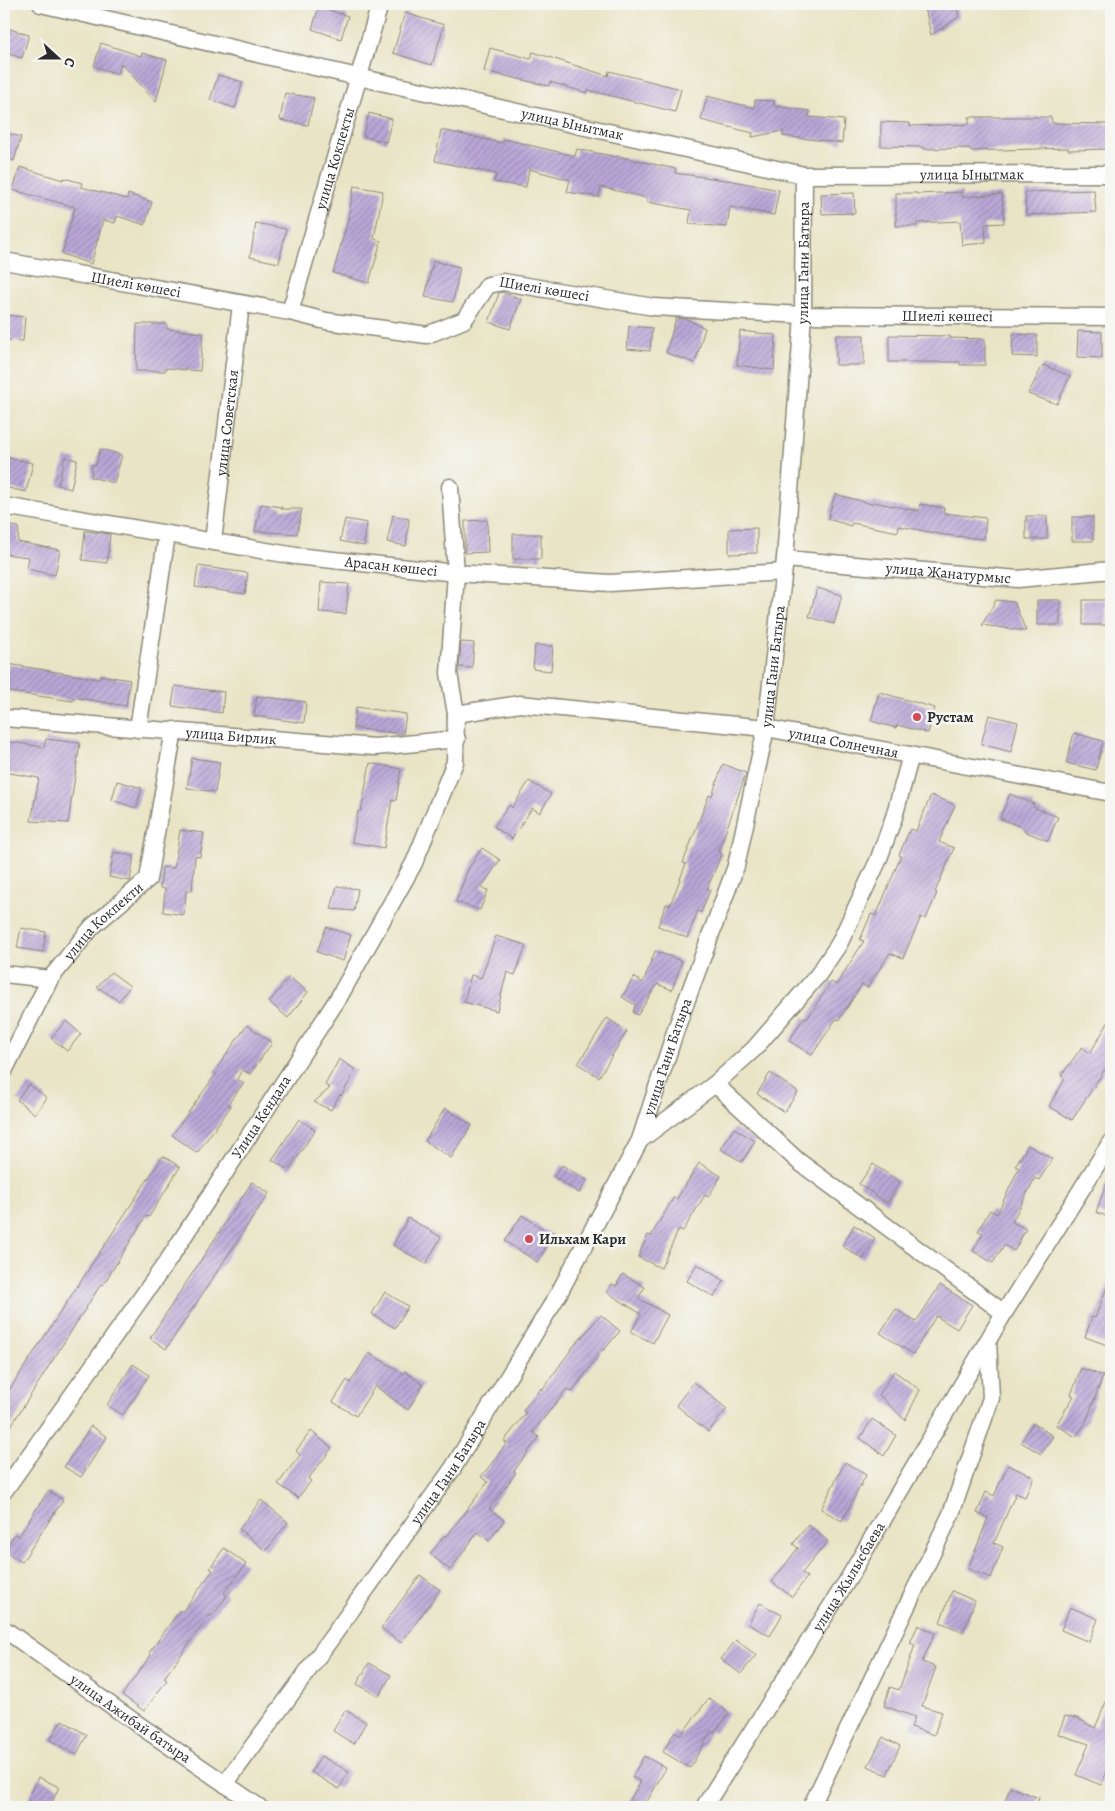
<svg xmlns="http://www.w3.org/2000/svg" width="1115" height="1811" viewBox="0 0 1115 1811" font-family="Alegreya,serif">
<defs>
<pattern id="building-hatch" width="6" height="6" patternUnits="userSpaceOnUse" patternTransform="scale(1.25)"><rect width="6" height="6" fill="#baa7d8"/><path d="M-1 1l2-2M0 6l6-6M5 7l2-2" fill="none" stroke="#9788af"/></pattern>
</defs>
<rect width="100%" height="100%" fill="#f6f6f2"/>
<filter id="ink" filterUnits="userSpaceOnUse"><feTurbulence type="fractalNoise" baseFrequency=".02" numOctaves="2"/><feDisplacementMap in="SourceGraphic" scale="10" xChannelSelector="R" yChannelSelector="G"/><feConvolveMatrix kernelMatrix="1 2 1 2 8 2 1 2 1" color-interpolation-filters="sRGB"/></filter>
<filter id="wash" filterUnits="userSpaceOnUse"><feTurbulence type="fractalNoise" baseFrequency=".0096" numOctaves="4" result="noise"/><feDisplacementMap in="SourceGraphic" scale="20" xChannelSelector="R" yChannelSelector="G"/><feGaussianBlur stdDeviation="1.12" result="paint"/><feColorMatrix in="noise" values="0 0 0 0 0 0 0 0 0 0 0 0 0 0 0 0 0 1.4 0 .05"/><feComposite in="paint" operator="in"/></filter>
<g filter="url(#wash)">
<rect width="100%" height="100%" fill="#e9e4c5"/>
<g id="blocks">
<path fill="url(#building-hatch)" d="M924 4H956L959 17 931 35Z
M319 7 348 16 341 39 312 29Z
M405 13 444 25 432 65 393 53Z
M4 27 29 35 22 58 4 52Z
M101 43 141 56 142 53 167 60 156 102 121 63 118 74 94 66Z
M490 48 531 59 533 52 608 76 609 71 681 89 675 112 588 90 587 93 550 82 549 86 484 71Z
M218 75 243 82 235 108 210 100Z
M285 93 314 98 308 125 280 120Z
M707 96 754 108 755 100 774 101V106L810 111 809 117 844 120 842 143 783 136V131L752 137 753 133 701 120Z
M369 113 392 119 386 142 363 136Z
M969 117H1051L1052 123 1111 124V149L1068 150V148L970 151V148L923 149V147L881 146V122L910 123V126L969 124Z
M441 130 503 143 504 139 575 156 577 149 617 157V156L676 169 675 173 733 181 779 190 774 215 730 207 727 227 689 224 691 210 647 202V198L601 187 599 197 567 192 570 180 529 169 526 187 494 182 496 174 435 161Z
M4 132 21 137 14 161 4 158Z
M20 167 63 180 64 178 82 183 81 187 127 199 128 194 152 202 145 225 117 216 115 223 103 220 91 264 62 254 75 207 13 190Z
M354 186 383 191 374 239 381 241 369 283 333 273 348 220Z
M1094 190 1096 212 1026 215 1025 192Z
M962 192V197L1002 194 1004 223 985 224 986 243 962 245 960 221 917 223V226H896V193H917V194Z
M854 193 855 213 822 214 821 194Z
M256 223 286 229 279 263 250 257Z
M433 261 460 267 453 302 425 297Z
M502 292 521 299 510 329 489 322 499 293Z
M4 315 25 317 23 341 4 340Z
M676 318 686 319 705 328 695 363 666 353Z
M137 324H167V329L203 333 200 371 166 368 165 371H136Z
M629 326 652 328 650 351 627 349Z
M740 331 776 335 774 370 737 365Z
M1078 331 1102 332V358L1077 357Z
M1013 334 1037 335V357L1012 356Z
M836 335H864V365H836Z
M889 335 950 336V338L985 339V365H960V362H889Z
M1043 365 1070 376 1057 404 1028 394Z
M100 449 122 455 114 483 91 477 92 464 96 465Z
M4 457 33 463 26 492 4 487Z
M65 457 77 460 71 489 58 485Z
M835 494 872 504 873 502 919 511 920 504 944 508 943 513 986 518 984 539 945 535 899 526 898 532 852 523 851 526 828 519Z
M261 504 282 507 281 509H302L297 534 255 531Z
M393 515 409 519 406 546 387 542Z
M1026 516H1047V539H1026Z
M1072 517H1093V541H1072Z
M345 519 367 523 364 546 340 541Z
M487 520 488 552 465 553V521Z
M4 525 19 527 18 542 60 550 55 575 27 569 29 557 4 554Z
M757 528V553L729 554V529Z
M85 531 110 534 107 563 82 560Z
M513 534H541V559H513Z
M198 566 248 573 245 594 195 587Z
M321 582 349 584 346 614 319 612Z
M817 588 842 595 834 624 809 617Z
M996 600 1014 602 1026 631 982 625Z
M1037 600H1060V625H1037Z
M1083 600H1106V625H1083Z
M461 642 474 643 472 668 459 667Z
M535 645 553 646 551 671 533 669Z
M8 664 99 679 100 675 130 680 126 706 73 697V701L4 691Z
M175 686 224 692 222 713 172 706Z
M879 692 935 708 928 733 897 725 896 728 871 721Z
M257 696 306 702 304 723 254 716Z
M356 707 406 714 403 734 353 728Z
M989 715 1018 722 1011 752 981 744Z
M1074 733 1103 741 1096 770 1066 763Z
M46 739 80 743 68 823 31 821 39 778 4 772V741L44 747Z
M192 758 220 762 215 792 187 788Z
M370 763 401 769 396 801 392 800 384 848 352 842 358 811H361Z
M723 764 746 773 719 851 722 853 707 889 710 890 701 913 698 911 687 938 658 926 666 904 670 905 686 864 683 863 709 795 712 796Z
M117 781 142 788 136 808 112 800Z
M529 781 551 794 540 813 532 808 512 839 494 827 509 805 512 808Z
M1010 794 1034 804 1033 807 1058 817 1048 841 1024 831 1025 829 1000 818Z
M931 795 955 805 939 842 954 848 935 892 937 893 926 919 921 917 903 958 890 953 867 988 862 984 839 1020 836 1019 812 1055 789 1041 804 1017 807 1019 831 982 836 985 864 941 860 940 871 914 876 916 901 856 899 855 910 829 916 831Z
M180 830 204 833 200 857 195 856 192 891H186L184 915 163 912 165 889 160 888 162 867 174 868Z
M482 848 500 860 481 888 488 890 480 910 456 902 468 869Z
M114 852 134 856 130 881 109 877Z
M337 886 358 889 354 911 331 909Z
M326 927 351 935 343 961 317 952Z
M21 928 46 932 43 952 17 948Z
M496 936 526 945 515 975 507 972 497 1011 464 1002 471 975 481 978Z
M655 951 682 961 672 990 657 984 638 1015 633 1013 635 1005 622 997 634 977 643 983Z
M111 972 130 986 119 1001 97 987Z
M289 977 308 992 288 1018 269 1002Z
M607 1018 627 1031 599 1077 578 1064Z
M1111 1018V1060L1072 1120 1049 1106 1065 1079 1061 1076 1082 1047 1090 1053Z
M66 1021 81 1034 67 1051 51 1038Z
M247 1025 272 1043 250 1074 242 1070 237 1079 244 1083 228 1104 231 1106 197 1153 172 1135 216 1074 214 1072Z
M339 1059 356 1070 341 1096 340 1094 331 1110 314 1102 330 1088 325 1085Z
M770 1073 798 1092 784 1112 757 1094Z
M29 1084 47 1098 35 1114 17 1100Z
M445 1108 472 1125 451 1158 425 1141Z
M299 1119 315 1130 289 1170 272 1160Z
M734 1128 755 1141 742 1162 721 1149Z
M1028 1145 1052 1159 1039 1180 1035 1178 1012 1222 1026 1229 1014 1251 1004 1245 993 1263 973 1251 983 1233 978 1231 990 1210 997 1214 1019 1168 1015 1166Z
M163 1156 180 1167 149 1217 146 1216 103 1285 101 1284 4 1437V1398Z
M699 1163 721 1176 708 1197 705 1195 683 1231 679 1229 661 1268 638 1257 648 1235 651 1236 674 1197 677 1199Z
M873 1164 900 1182 887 1203 859 1184Z
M562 1165 587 1180 579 1193 554 1177Z
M1110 1174 1111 1175V1218L1096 1212Z
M252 1182 269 1193 166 1349 150 1338Z
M522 1215 554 1236 537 1262 505 1241Z
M408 1218 441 1237 426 1264 393 1245Z
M854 1225 875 1238 863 1259 842 1246Z
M697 1264 724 1281 714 1297 687 1281Z
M623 1274 645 1287 638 1298 668 1315 653 1343 631 1332 641 1314 607 1292 612 1284 616 1286Z
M1110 1279 1111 1334 1107 1345 1085 1337 1092 1317 1095 1318Z
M940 1285 972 1305 957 1329 936 1316 913 1354 880 1333 896 1309 916 1322Z
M385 1292 408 1306 395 1328 372 1314Z
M601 1315 620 1331 604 1350 603 1349 572 1392 567 1389 533 1432 539 1437 514 1471 516 1473 489 1509 504 1520 489 1541 478 1532 450 1570 430 1554 445 1535 447 1536 488 1482 481 1477 507 1443 504 1441 526 1413 523 1410 541 1388 542 1390 573 1347Z
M369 1353 403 1373 405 1371 423 1385 408 1410 375 1386 356 1416 333 1402 347 1380 350 1383Z
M133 1364 149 1375 123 1415 107 1405Z
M1081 1368 1103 1376 1086 1422 1076 1437 1056 1425 1074 1396 1071 1395Z
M894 1371 920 1390 905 1420 879 1395Z
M694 1382 727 1409 708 1432 676 1405Z
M872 1419 896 1435 884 1456 860 1438Z
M1033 1423 1053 1436 1041 1454 1021 1442Z
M91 1426 107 1437 81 1477 64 1467Z
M311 1431 332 1448 308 1479 311 1481 298 1498 278 1484 300 1455 296 1451Z
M845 1462 866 1475 842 1521 821 1509Z
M1008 1465 1034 1477 1025 1497 1016 1493 994 1543 1003 1547 991 1578 968 1569 988 1518 977 1513 986 1492 994 1496Z
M48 1491 63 1500 22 1562 4 1551 15 1534 19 1536Z
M261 1500 288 1522 266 1551 239 1529Z
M808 1525 828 1541 802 1573 807 1577 792 1597 772 1582 798 1548 793 1544Z
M224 1548 246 1564 224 1593 227 1596 212 1616 210 1615 185 1649 164 1678 167 1680 144 1711 122 1695 151 1655 149 1653 180 1610 182 1612 213 1570 210 1568Z
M420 1575 440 1590 401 1643 381 1628Z
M952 1591 975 1601 963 1632 940 1622Z
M760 1603 782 1615 770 1636 748 1624Z
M1070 1607 1098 1619 1089 1642 1061 1630Z
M918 1625 935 1633 922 1662 936 1667 922 1706 942 1712 934 1735 911 1727 915 1717 884 1706 890 1687 899 1690 915 1645 910 1643Z
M736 1640 756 1655 741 1674 721 1659Z
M369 1663 391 1675 379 1696 357 1684Z
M1111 1690V1761L1101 1785 1076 1775 1089 1744 1058 1734 1065 1716 1077 1718 1095 1728Z
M709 1698 729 1713 714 1733 711 1731 690 1768 663 1752 675 1731 681 1735Z
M345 1710 366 1722 354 1744 333 1731Z
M62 1720 87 1735 76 1755 50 1740Z
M883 1737 900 1746 887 1775 868 1766Z
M321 1756 349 1772 339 1789 311 1772Z
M644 1756 666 1768 644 1807H625L641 1782 632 1777Z
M38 1777 59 1787 50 1807H25Z
M1010 1787 1039 1798 1036 1807H1003Z"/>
</g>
</g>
<g filter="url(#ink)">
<use href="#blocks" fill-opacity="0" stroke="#8a8878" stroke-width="1"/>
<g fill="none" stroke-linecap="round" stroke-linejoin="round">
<g stroke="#8a8878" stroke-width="19">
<g id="minor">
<path id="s1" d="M41 4 358 77 804 175 1111 174"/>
<path id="s2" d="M4 261 290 312 326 321 427 335 464 320 488 285 503 282 654 307 803 315 1111 317"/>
<path id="s3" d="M290 312 380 4"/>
<path id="s4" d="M4 506 296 556 456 573 610 583 783 572"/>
<path id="s5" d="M213 542 241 304"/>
<path id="s6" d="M785 559 1018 579 1111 570"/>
<path id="s7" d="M456 714 520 704 766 728 1111 793"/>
<path id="s8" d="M4 718 375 747 457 739"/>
<path d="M138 729 167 534"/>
<path d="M4 974 50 979"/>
<path id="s9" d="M4 1071 50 979 92 927 148 879 174 730"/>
<path d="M715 1084 798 1161 1004 1313"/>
<path d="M640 1140 715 1084 754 1049 818 975 839 944 878 861 894 817 911 755"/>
<path id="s10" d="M4 1491 169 1259 339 997 414 863 455 762 456 714 449 673 456 573 450 487"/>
<path id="s11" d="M4 1629 136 1723 259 1807"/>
<path id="s12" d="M225 1784 294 1690 453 1468 559 1293 640 1140 676 1029 736 866 766 728 785 559 803 315 804 175"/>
<path id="s13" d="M704 1807 847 1581 1004 1313 1111 1142"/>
<path d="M811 1807 951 1514 991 1398 988 1341"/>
</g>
</g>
<use href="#minor" stroke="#fff" stroke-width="16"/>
</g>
</g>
<g fill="#d1495b" stroke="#f6f6f2" stroke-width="2">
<circle cx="917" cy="717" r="5"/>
<circle cx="529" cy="1239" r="5"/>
</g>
<g text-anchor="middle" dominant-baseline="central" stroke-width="5" stroke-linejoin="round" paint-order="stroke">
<g font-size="15" fill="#2b2b2b" stroke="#f6f6f2">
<text stroke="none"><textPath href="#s1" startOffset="545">улица Ынытмак</textPath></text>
<text stroke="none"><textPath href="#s3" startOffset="160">улица Кокпекты</textPath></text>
<text stroke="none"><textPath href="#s1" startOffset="950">улица Ынытмак</textPath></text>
<text stroke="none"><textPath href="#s12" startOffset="1666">улица Гани Батыра</textPath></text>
<text stroke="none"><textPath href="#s2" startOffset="134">Шиелі көшесі</textPath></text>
<text stroke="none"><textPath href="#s2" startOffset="569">Шиелі көшесі</textPath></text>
<text stroke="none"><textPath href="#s2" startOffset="974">Шиелі көшесі</textPath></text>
<text stroke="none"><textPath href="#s5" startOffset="120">улица Советская</textPath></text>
<text stroke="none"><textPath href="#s4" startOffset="392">Арасан көшесі</textPath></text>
<text stroke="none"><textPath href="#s6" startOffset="164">улица Жанатурмыс</textPath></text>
<text stroke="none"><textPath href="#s12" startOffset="1261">улица Гани Батыра</textPath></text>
<text stroke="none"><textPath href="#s8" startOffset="228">улица Бирлик</textPath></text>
<text stroke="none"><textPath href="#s7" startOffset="391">улица Солнечная</textPath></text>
<text stroke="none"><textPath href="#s9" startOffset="182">улица Кокпекти</textPath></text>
<text stroke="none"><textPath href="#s12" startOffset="855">улица Гани Батыра</textPath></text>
<text stroke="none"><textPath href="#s10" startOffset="454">Улица Кендала</textPath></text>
<text stroke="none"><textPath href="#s12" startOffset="384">улица Гани Батыра</textPath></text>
<text stroke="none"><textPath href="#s13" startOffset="272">улица Жылысбаева</textPath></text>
<text stroke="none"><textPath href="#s11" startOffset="155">улица Ажибай батыра</textPath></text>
</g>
<g font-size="15" font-weight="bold" fill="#2b2b2b" stroke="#f6f6f2" text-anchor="start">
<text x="927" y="717">Рустам</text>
<text x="539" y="1239">Ильхам Кари</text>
</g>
</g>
<rect width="1115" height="1811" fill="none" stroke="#f6f6f2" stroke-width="20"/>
<g transform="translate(58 58) rotate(111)" stroke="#f6f6f2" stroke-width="4" paint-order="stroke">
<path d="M0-4L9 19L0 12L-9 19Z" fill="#2b2b2b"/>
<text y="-8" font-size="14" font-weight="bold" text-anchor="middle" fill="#2b2b2b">С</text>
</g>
</svg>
